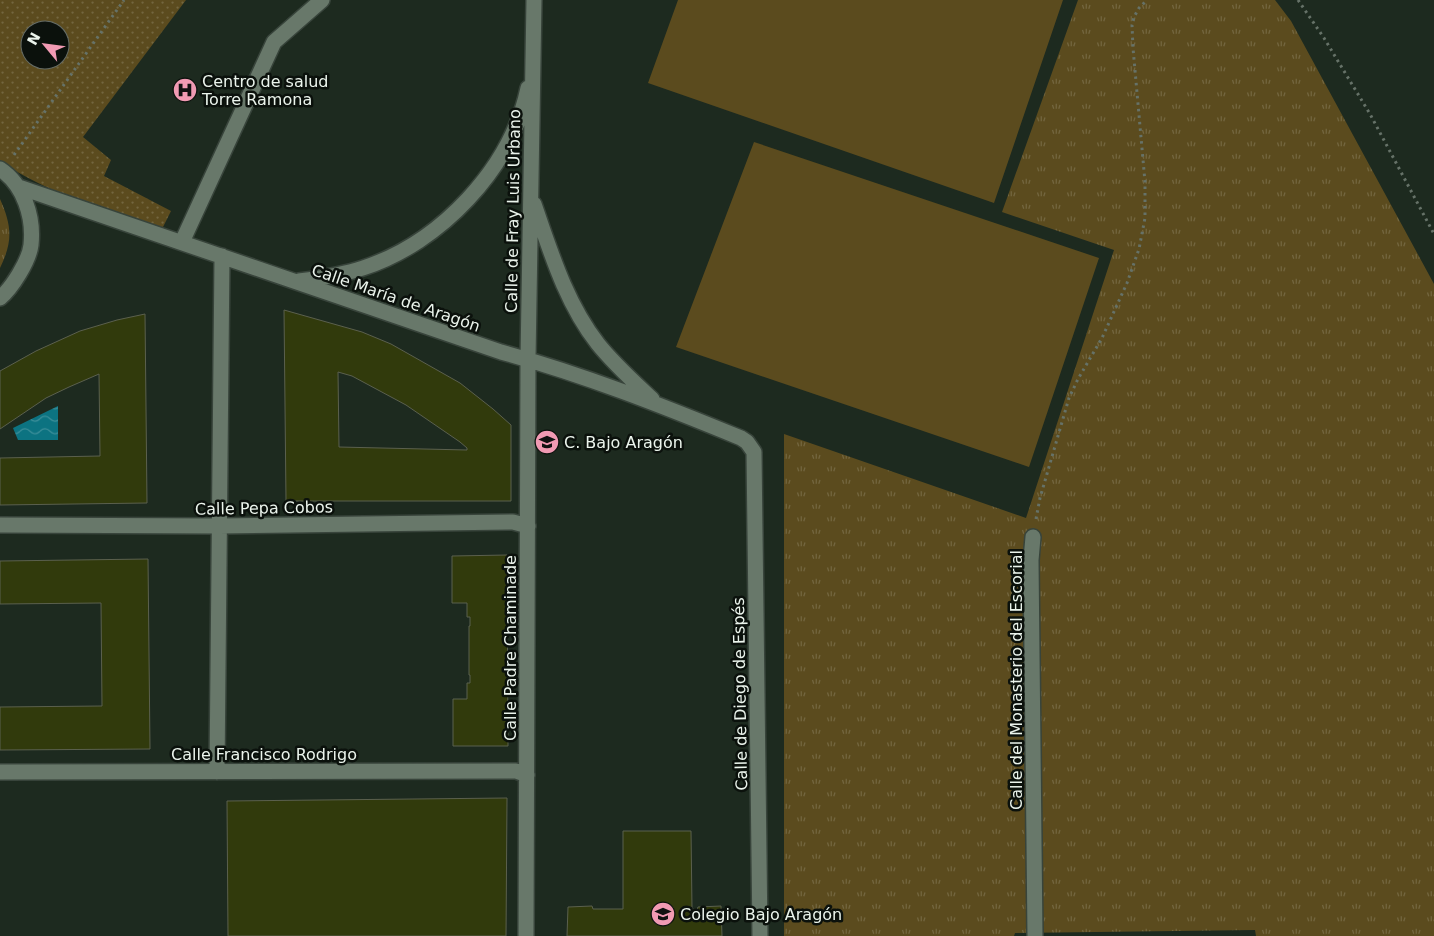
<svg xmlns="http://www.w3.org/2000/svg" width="1434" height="936" viewBox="0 0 1434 936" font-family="'DejaVu Sans',sans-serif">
<defs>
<pattern id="grass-tufts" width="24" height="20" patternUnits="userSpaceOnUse" patternTransform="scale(1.25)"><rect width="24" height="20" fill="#5b4b1e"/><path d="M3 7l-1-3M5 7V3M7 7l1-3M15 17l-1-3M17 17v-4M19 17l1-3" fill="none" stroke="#73663f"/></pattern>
<pattern id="park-dots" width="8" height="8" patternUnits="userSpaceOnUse" patternTransform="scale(1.25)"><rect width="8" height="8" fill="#5b4b1e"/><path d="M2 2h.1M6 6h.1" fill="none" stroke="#73663f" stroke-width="1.8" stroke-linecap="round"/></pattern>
<pattern id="water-waves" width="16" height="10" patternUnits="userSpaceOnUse" patternTransform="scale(1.25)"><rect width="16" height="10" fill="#0c7381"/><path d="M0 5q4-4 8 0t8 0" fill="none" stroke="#3b8e99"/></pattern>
</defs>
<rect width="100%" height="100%" fill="#1d2a1f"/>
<path fill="url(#grass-tufts)" d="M1078 0H1275L1291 21 1434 284V936H1256L1255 930 1015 933 1014 936H784V434L1026 518 1114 250 1002 212Z
M0 199C12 226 13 241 0 268Z"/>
<path fill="url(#park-dots)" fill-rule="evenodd" d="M0 0H186L83 137 111 160 104 176 171 211 161 231C106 211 49 194 0 161ZM30 30H60V60H30Z"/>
<path fill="#5b4b1e" d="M678 0H1063L994 203 648 83Z
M754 142 1099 258 1029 467 676 347Z"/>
<path fill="url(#water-waves)" d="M58 406V440H18L13 428Z"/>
<path fill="#313a0c" stroke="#5b604e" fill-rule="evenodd" d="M284 310 362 332 391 344 460 383 493 409 511 425V501H286ZM338 372 352 376 406 405 460 442 467 448V450L339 447Z
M145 314 147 503 0 505V458L100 456 99 374 69 387 46 398 0 429V371L36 351 80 331 117 320Z
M507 555 508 746H453V699H467V683H470V675H469V626H470V617H467V603H452V556Z
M148 559 150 749 0 750V707L102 706 101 603 0 604V561Z
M507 798 506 936H228L227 801Z
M623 831H691L692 909 697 910 698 907 721 906 722 936H567L568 907 592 906 593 909H623Z"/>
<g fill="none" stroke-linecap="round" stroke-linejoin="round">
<g stroke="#38443b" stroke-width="18">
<path id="minor" d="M0 169C24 185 34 217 31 245 29 261 12 288 0 298
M19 187 501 352C582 374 663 406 741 438L747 442 754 452 760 936
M534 204C551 253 566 303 598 344 614 364 634 382 652 399
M182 242 274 42 322 0
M299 281C321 278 342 275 363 268 440 243 511 169 528 88
M0 525 219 526 513 522 528 526
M1033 537 1031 560 1035 936
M0 772 516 771 527 775
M217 772 222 256
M526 936 528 359 534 0"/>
</g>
<path stroke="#667268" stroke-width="3" stroke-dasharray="2.5 4" stroke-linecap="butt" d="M1298 0 1324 38 1370 114 1434 234
M14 155 124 0
M1036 519 1040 498 1069 398 1078 379 1102 338 1127 283 1139 249 1145 218V182L1133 48 1132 25 1134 17 1139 8 1147 0"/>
<use href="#minor" stroke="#68786a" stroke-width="15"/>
</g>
<defs>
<g id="hospital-disc" transform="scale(1.25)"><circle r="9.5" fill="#f19ab3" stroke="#0b110c"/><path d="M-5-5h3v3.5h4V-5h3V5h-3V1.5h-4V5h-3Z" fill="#111"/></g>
<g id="university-disc" transform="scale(1.25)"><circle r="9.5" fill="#f19ab3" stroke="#0b110c"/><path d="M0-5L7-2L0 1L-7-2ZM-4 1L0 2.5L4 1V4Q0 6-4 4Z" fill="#111"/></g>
<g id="school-disc" transform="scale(1.25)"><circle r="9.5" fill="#f19ab3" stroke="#0b110c"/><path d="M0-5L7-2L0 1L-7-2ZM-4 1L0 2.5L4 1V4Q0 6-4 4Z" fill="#111"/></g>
</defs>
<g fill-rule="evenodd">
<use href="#hospital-disc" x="185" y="90"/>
<use href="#university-disc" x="547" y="442"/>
<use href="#school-disc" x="663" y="914"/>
</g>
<g text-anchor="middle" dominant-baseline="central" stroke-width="5" stroke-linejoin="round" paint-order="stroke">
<g font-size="16" fill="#ebf4ec" stroke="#0b110c" text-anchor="start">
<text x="202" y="81">Centro de salud<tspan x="202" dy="18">Torre Ramona</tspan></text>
<text x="564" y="442">C. Bajo Aragón</text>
<text x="680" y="914">Colegio Bajo Aragón</text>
</g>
<g font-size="16" fill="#ebf4ec" stroke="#0b110c">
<text transform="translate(513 211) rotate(-89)">Calle de Fray Luis Urbano</text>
<text transform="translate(396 298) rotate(19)">Calle María de Aragón</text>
<text transform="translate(264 508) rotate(-1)">Calle Pepa Cobos</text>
<text transform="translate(510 648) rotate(-90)">Calle Padre Chaminade</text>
<text transform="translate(1016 680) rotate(-90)">Calle del Monasterio del Escorial</text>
<text transform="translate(740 694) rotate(-91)">Calle de Diego de Espés</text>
<text x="264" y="754">Calle Francisco Rodrigo</text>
</g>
</g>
<g transform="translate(45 45) rotate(299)"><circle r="24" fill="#0b110c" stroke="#656c66"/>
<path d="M0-4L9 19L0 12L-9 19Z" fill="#f19ab3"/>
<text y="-8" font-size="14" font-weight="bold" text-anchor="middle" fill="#ebf4ec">N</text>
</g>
</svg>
